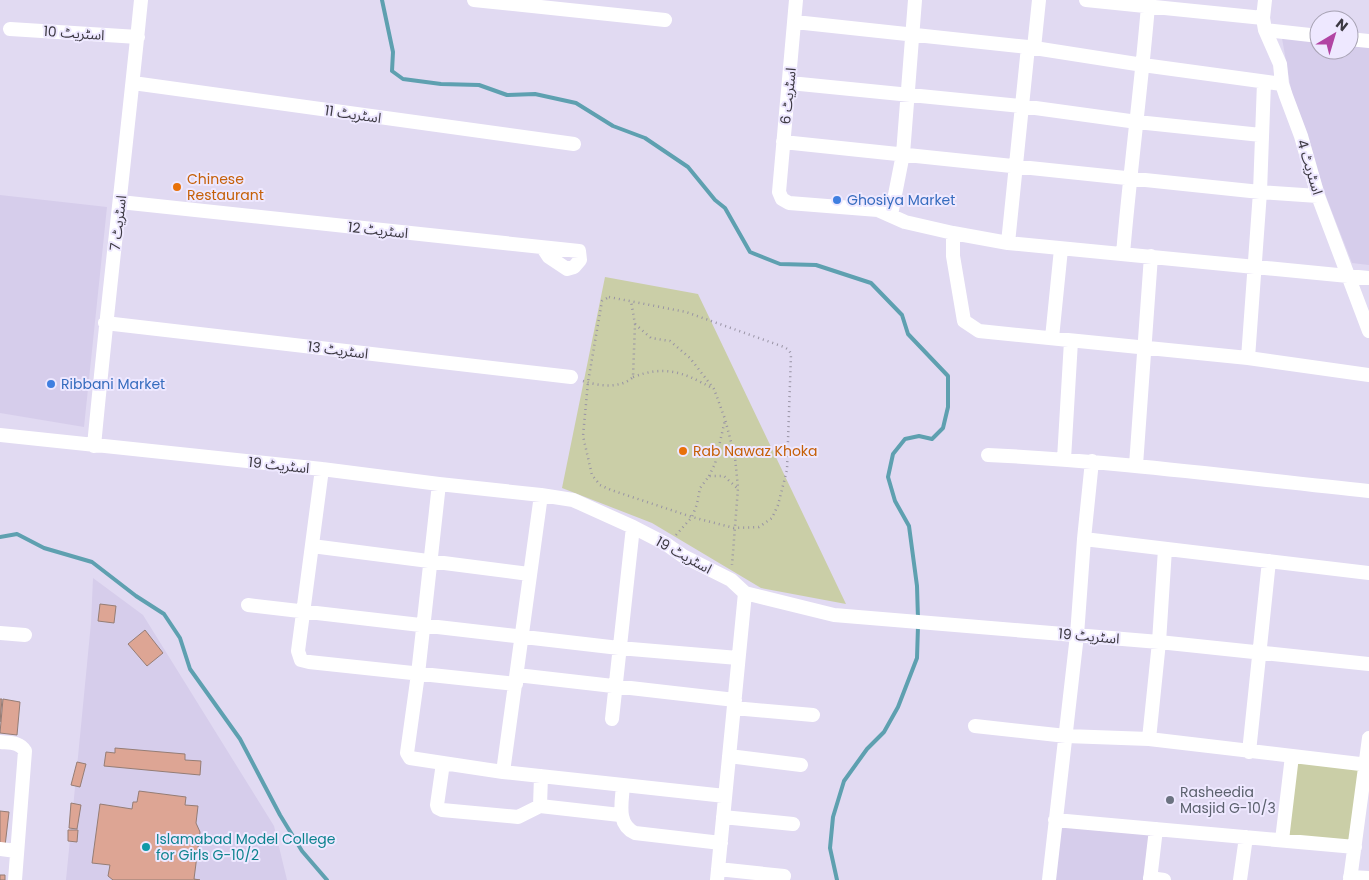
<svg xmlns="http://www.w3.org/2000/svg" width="1369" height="880" viewBox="0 0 1369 880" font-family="Poppins,'Noto Sans Arabic',sans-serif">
<rect width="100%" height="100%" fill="#e1daf2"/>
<path fill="#d6cdeb" d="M1280 27 1319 31V50H1349V34L1369 36V265L1352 263 1327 199 1292 95Z
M0 195 107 207 84 427 0 413Z
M93 578 143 615 274 826 287 880H66L91 623Z
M1058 826 1150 834 1145 880H1053Z"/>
<path fill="#cacea7" d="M605 277 698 294 846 604 761 588 652 523 562 488Z
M1293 759 1362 766 1353 845 1287 836Z"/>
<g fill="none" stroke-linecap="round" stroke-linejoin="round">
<path stroke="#5ea0b0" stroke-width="4" d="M382 0 393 52 392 71 403 79 441 84 479 85 507 95 535 94 576 103 613 126 645 138 688 167 715 200 725 208 750 252 780 264 816 265 871 283 902 315 908 334 948 376V407L943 428 932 439 919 436 905 439 893 454 888 477 895 501 909 526 917 586 918 619
M0 537 17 534 44 548 92 562 136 596 164 614 180 638 190 669 240 739 280 815 302 851 327 880
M837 880 830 848 833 817 844 781 867 749 884 732 898 707 917 658 918 626"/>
</g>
<path fill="#dda594" stroke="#957d75" d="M100 604 116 606 114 623 98 621Z
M145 630 163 653 147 666 128 644Z
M0 699H2L0 722Z
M3 699 20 702 17 735 0 733Z
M115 748 185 754V760L201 761 200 775 104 766 106 752 115 753Z
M77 762 86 764 80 787 71 785Z
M139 791 186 797 185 805 198 806 196 823 200 832 194 879 200 880H113L108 876 110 865 92 863 100 804 132 809 133 802H137Z
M71 803 81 805 77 829 69 828Z
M0 811 9 812 5 846 0 845Z
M68 830H78L77 842 68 841Z
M0 875H5V880H0Z"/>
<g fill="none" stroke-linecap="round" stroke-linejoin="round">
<path stroke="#9893a4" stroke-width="2.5" stroke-dasharray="1 4" stroke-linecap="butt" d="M609 297 686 312 784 347 789 350 791 354 787 470 778 505 772 518 759 527 734 528 692 517 611 490 600 485 592 475 583 436 588 382 602 301Z
M635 324 651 338 670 341 690 358 714 389 725 419 735 457 738 488 732 565
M633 377C665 365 683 372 712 388
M583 381C598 386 621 389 633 377L635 324 631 301
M709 476 715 464 725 420
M676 535 692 517 697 504 700 488 709 476H724L737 488"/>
<path stroke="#fff" stroke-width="14" d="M474 0 665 20
M796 0 779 192 782 199 789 203 878 210 905 222 953 233 1008 243 1369 278
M1086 0 1263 18
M1265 0 1263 18 1265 30 1280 64 1282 84 1286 96 1301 136 1318 196 1369 331
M795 22 1028 47 1143 65 1282 84
M10 29 138 37
M1265 30 1319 36
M1349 39 1369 41
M1034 48 1039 0
M133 83 574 144
M790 83 1021 106 1137 122 1261 135
M783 142 1260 192 1318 196
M120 202 579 251 580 260 574 267 567 269 549 257 543 248
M891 215 903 154 915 0
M953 233V256L964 321 979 331 1248 358 1369 375
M1008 243 1028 47
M1123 254C1130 171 1141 89 1148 6
M105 323 571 377
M1052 338 1061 249
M1248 358 1260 192 1264 82
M0 435 322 469 439 484 541 495 573 500 633 527 666 544 683 556 731 580 745 593 834 615 1159 642 1369 664
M94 446C108 297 126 149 141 0
M988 455C1116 461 1242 478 1369 491
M1064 459 1071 341
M1136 465 1151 256
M322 469 298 651 301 660 309 662 516 684
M439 484 418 674 407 753 410 758 503 772 725 796
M1084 539 1369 573
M312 546 529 574
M248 605 619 648 738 658
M0 633 25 635
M517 675 735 700
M734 708 813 715
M612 719 633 527
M975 726 1066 736 1149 739 1369 765
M1149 739 1159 642 1165 549
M0 742C10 743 20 742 25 751L15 880
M1249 752 1269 561
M729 756 801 765
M443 763 437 805 438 808 442 810 518 817 540 806 620 815
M503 772 541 495
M623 785C622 802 616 824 635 833L721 843
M540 806 541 776
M723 817 793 824
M1055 820 1355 847
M1282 840 1292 756
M0 849 16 851
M718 869 784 876
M1350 877 1369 878
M1150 878 1164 880
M717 880 745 593
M1049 880 1077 635 1084 539 1092 461
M1150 880 1156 829
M1240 880 1246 837
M1350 880 1369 738"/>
</g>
<g fill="#e8710a" stroke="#eee8ff" stroke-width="2">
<circle cx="177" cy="187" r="5"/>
<circle cx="683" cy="451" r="5"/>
</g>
<g fill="#3f7fe0" stroke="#eee8ff" stroke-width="2">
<circle cx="837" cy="200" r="5"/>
<circle cx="51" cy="384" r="5"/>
</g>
<circle fill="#6b7280" stroke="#eee8ff" stroke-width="2" cx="1170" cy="800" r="5"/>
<circle fill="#0f9aa8" stroke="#eee8ff" stroke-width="2" cx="146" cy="847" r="5"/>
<g text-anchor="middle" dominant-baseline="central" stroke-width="4" stroke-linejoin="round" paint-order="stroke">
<g font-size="14" fill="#3c3942" stroke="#eee8ff">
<text transform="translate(74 33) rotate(4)">اسٹریٹ 10</text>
<text transform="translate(788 96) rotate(-84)">اسٹریٹ 6</text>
<text transform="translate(353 114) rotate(8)">اسٹریٹ 11</text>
<text transform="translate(1310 167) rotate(73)">اسٹریٹ 4</text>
<text transform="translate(118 223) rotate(-83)">اسٹریٹ 7</text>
<text transform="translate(378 230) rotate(6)">اسٹریٹ 12</text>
<text transform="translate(338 350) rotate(7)">اسٹریٹ 13</text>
<text transform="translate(279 465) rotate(6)">اسٹریٹ 19</text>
<text transform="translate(684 555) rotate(29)">اسٹریٹ 19</text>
<text transform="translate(1089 636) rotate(5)">اسٹریٹ 19</text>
</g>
<g font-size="14" fill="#c56008" stroke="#eee8ff" text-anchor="start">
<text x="187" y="179">Chinese<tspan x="187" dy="16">Restaurant</tspan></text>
<text x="693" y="451">Rab Nawaz Khoka</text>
</g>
<g font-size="14" fill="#366cbe" stroke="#eee8ff" text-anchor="start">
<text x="847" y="200">Ghosiya Market</text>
<text x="61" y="384">Ribbani Market</text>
</g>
<g font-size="14" fill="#5b616d" stroke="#eee8ff" text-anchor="start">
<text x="1180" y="792">Rasheedia<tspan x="1180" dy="16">Masjid G-10/3</tspan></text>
</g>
<g font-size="14" fill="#0d838f" stroke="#eee8ff" text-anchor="start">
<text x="156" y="839">Islamabad Model College<tspan x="156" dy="16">for Girls G-10/2</tspan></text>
</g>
</g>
<g transform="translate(1334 35) rotate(38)"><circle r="24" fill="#eee8ff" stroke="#a7a2b3"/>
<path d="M0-4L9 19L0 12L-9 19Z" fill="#b144a3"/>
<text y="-8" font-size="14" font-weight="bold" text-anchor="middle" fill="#3c3942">N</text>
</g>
</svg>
